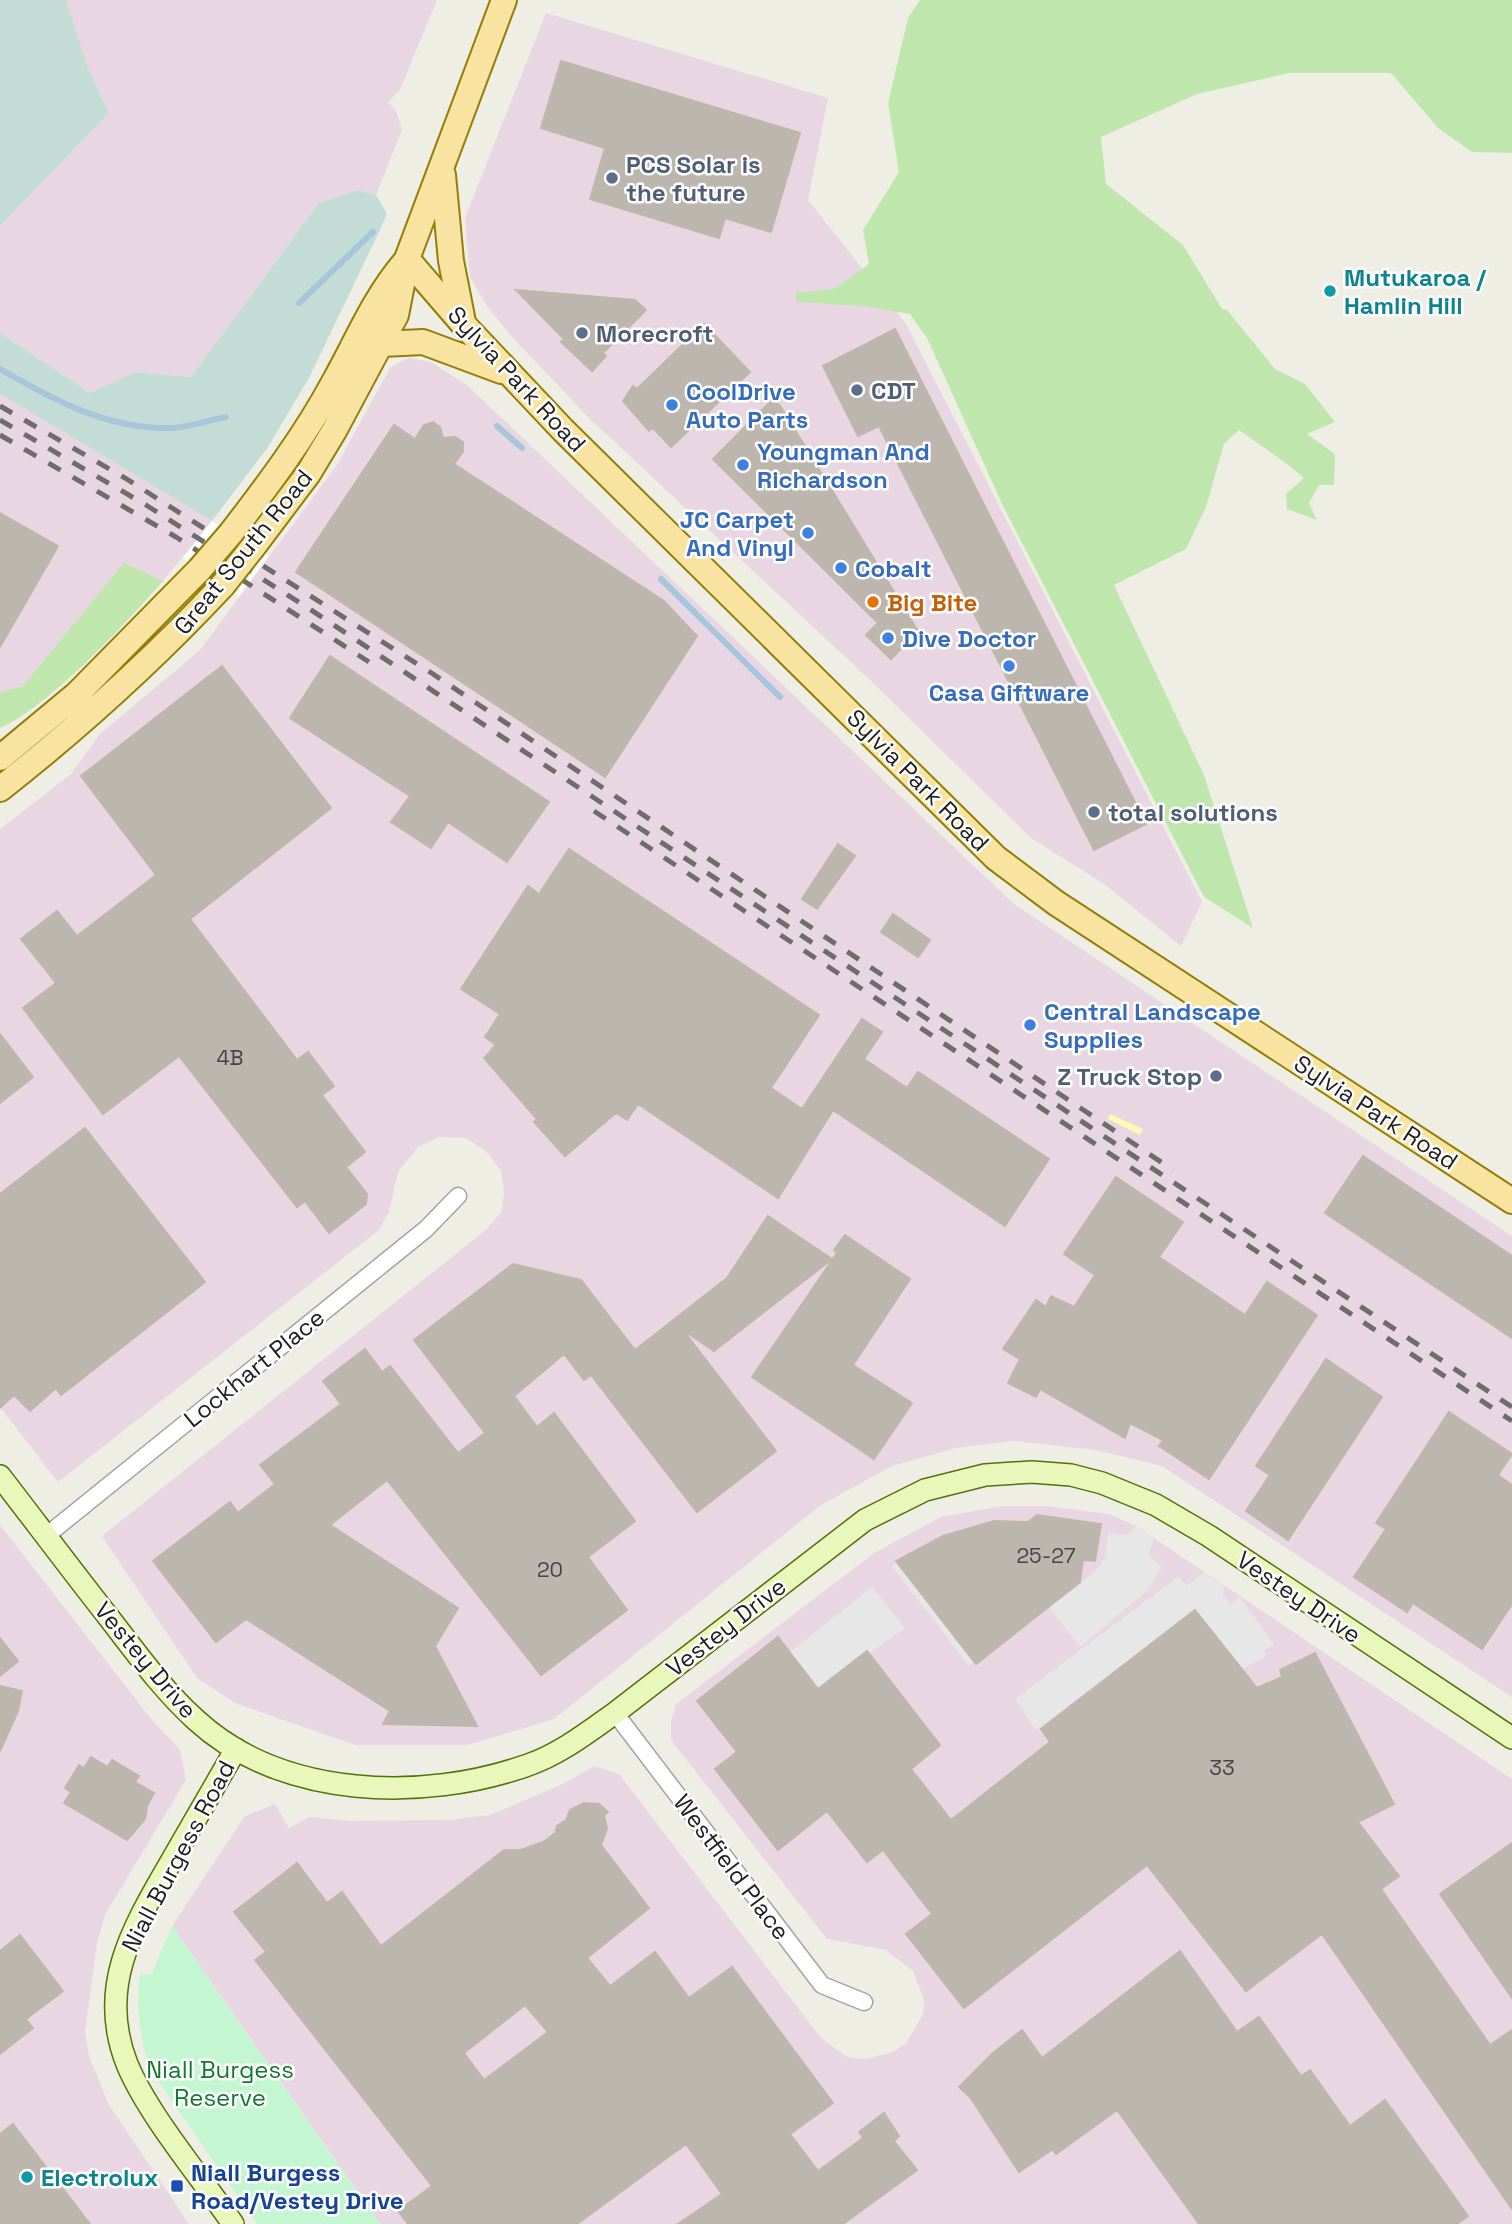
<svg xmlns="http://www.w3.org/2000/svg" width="1512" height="2224" viewBox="0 0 1512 2224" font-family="'Space Grotesk',sans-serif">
<rect width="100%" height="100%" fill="#efeee5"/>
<path fill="#e8d7e2" d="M66 0H437L400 90 388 102 396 111 402 130 376 195 358 190 319 203 191 377 135 372 90 393 0 333V226L109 113 88 68Z
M546 13 828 98 808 200 906 324 1202 902 1181 946 1104 884 1031 838 871 681 590 419 511 336 487 306 470 277 465 218Z
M408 358 431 362 468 386 1014 904 1512 1236V1697L1162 1466 1096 1450 1013 1441 956 1448 892 1466 821 1505 554 1719 468 1745H355L235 1703 197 1678 102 1536 487 1229 502 1211 504 1193 501 1171 487 1152 466 1138 439 1137 418 1147 398 1172 389 1212 379 1230 58 1482 0 1407V829L71 774 100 734 200 650 337 465 390 368Z
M0 394 212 521 163 581 124 564 23 686 0 692Z
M1002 1506H1047L1109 1514 1136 1526 1512 1779V2224H380L172 1926 245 1816 275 1804 289 1828 309 1817 351 1821 449 1820 490 1815 563 1784 594 1766 619 1774 821 2038 847 2057 866 2059 893 2052 906 2043 923 2014 924 2000 913 1971 886 1950 827 1939 671 1740V1721L676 1704 874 1553 941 1517Z
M0 1525 152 1720 180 1750 186 1780 105 1915 97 1943 85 2032 89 2056 109 2105 189 2224H0Z"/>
<path fill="#bfe7ad" d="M920 0H1512V153L1472 152 1438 128 1391 73H1289L1197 94 1101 137 1106 184 1183 245 1222 309 1227 310 1275 369 1305 384 1335 422 1307 434 1335 454 1334 485H1319L1309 503 1317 520 1287 509 1286 494 1304 478C1284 460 1261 446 1239 430L1224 444 1206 507 1186 549 1114 585 1204 775 1253 928 1204 897 1003 506 927 338 910 314 863 306 796 302V293L834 289 869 264 863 230 899 172 888 103 908 18Z
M124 563 163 581C125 624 50 706 0 728V692L23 686Z"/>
<path fill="#c3dcd5" d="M0 0H66L88 68 109 113 0 226Z
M358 190 376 195 387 214 379 232 309 378 268 447 212 521 0 394V333L90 393 135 372 191 377 319 203Z"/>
<path fill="#fcfbb6" d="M1110 1114 1143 1129 1140 1135 1108 1119Z"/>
<path fill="#c4f7d1" d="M172 1926 364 2202 380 2224H257L156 2078C138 2043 136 2011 140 1973L151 1975Z"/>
<path fill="#e7e7e7" d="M1136 1526 1154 1539 1148 1555 1162 1567 1148 1590 1080 1647 1049 1607 1076 1588 1100 1566 1105 1557 1108 1533 1128 1535Z
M897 1562 974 1662 968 1665 892 1566Z
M1204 1573 1224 1586 1223 1594 1230 1604 1240 1597 1274 1644 1264 1651 1266 1656 1242 1669 1195 1610 1036 1730 1015 1699 1179 1576 1186 1586Z
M872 1587 905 1628 817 1690 790 1652Z"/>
<path fill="#fff" d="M212 521 268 556 239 596 183 558Z"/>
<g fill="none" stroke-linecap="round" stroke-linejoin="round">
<path stroke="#a7c6db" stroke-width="6" d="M299 303 373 232
M0 369C54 400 108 430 172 428 190 427 209 420 226 417
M497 426 522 448
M661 579 780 697"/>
</g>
<path fill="#bcb6af" stroke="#c0b7a8" stroke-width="2" fill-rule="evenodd" d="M561 61 800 133 771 232 725 218 719 238 590 199 605 148 541 128Z
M516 290 635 300 646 310 603 353 606 356 592 371 561 342 564 339Z
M704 324 750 372 671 447 653 428 649 431 623 401 633 386 637 389Z
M895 329 1146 824 1094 850 879 426 858 436 823 366Z
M773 399 781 407 918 631 891 659 866 635 878 623 713 459Z
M433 422 440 427 443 438 455 437 463 442V452L454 464 664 601 697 636 605 777 296 572 394 425 415 439 424 425Z
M0 513 58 546 0 647Z
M330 656 549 802 507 862 448 822 431 848 391 822 410 796 290 718Z
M222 666 331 808 190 919 297 1060 308 1052 334 1086 322 1095 365 1152 346 1167 367 1194 366 1204 329 1233 305 1201 297 1207 179 1056 103 1114 23 1008 56 983 21 939 57 911 77 936 156 875 81 776Z
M838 844 855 856 817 909 802 899Z
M569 849 819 1015 771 1088 802 1109 862 1019 882 1032 864 1059 907 1088 918 1072 1049 1159 1005 1226 833 1110 778 1198 638 1104 627 1120 616 1113 565 1156 534 1122 537 1119 484 1058 496 1045 485 1037 500 1014 461 989 528 886 539 894Z
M893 914 930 940 918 957 881 932Z
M0 1034 33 1077 0 1103Z
M85 1128 205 1282 61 1395 56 1388 30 1411 14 1395 0 1408V1194Z
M1363 1156 1512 1256V1338L1325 1213Z
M1116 1177 1183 1222 1159 1257 1245 1315 1267 1282 1317 1315 1209 1479 1159 1446 1163 1440 1130 1423 1125 1438 1040 1389 1036 1397 1008 1383 1020 1359 1003 1349 1036 1300 1046 1307 1051 1296 1074 1307 1095 1275 1064 1254Z
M768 1216 832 1259 714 1351 683 1330 776 1451 697 1512 591 1375 584 1380 564 1354 514 1396 537 1427 554 1413 635 1521 588 1557 627 1610 541 1675 387 1480 330 1525 458 1608 435 1646 477 1726 383 1724 390 1711 246 1619 216 1642 153 1561 230 1502 238 1513 275 1484 260 1465 341 1404 323 1381 365 1349 382 1372 390 1366 458 1453 485 1433 414 1340 513 1264 581 1280 635 1350 727 1278Z
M845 1235 910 1279 853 1365 912 1403 874 1459 752 1377 837 1253 834 1250Z
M1326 1359 1382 1397 1288 1540 1246 1511 1270 1475 1256 1466Z
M1449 1412 1512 1454 1498 1475 1512 1485V1604L1482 1649 1413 1603 1407 1612 1354 1577 1386 1529 1376 1523Z
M1037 1515 1101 1524 1095 1561 1083 1560 1080 1582 976 1664 896 1561 943 1536 994 1521 1028 1522Z
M1195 1610 1257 1688 1282 1677 1280 1670 1315 1653 1394 1804 1358 1822 1399 1876 1381 1889 1490 2045 1512 2030V2209L1322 1934 1246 1991 1147 1865 964 2008 906 1934 932 1914 883 1850 867 1862 827 1811 778 1850 715 1769 737 1752 697 1701 778 1637 818 1689 867 1651 940 1745 911 1769 951 1820 1050 1742 1041 1729Z
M0 1638 18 1661 0 1676Z
M0 1686 22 1691 18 1711 0 1751Z
M91 1757 108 1767 112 1760 139 1776 135 1782 154 1793 147 1806 145 1819 127 1840 64 1803 71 1792 65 1788 79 1765 84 1768Z
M584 1803 599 1804 608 1812 604 1815 607 1829 601 1845 649 1908 587 1958 610 1986 655 1952 689 1998 732 1967 833 2103 790 2134 818 2171 863 2138 859 2132 884 2113 899 2136 894 2141 917 2170 843 2224H678L722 2194 686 2144 577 2224H408L398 2211 432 2186 255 1960 266 1952 234 1912 297 1863 327 1903 342 1892 381 1946 504 1850H521L545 1841 555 1833 557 1826 566 1820 570 1810ZM525 2005 548 2032 484 2080 464 2053Z
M1512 1843V1998L1440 1894Z
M20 1935 63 1991 26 2019 33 2028 0 2054V1951Z
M1180 1951 1237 2032 1259 2017 1301 2076 1310 2070 1350 2126 1385 2100 1468 2216 1457 2224H1199L1117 2110 1056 2154 1053 2149 1019 2172 970 2097 959 2087 993 2053 1022 2030 1042 2058Z
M13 2124 90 2224H0V2134Z"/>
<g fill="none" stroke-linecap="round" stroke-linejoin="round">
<g stroke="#a3a3a3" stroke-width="19">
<path id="street" d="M46 1536 426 1229 458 1196
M615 1713 822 1985 864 2002"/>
</g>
<g stroke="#537209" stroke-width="24">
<path id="secondary" d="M0 1476C37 1524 73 1572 110 1619 137 1654 163 1690 196 1720 282 1799 424 1802 528 1765 560 1754 588 1732 615 1713L865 1520 925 1490 985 1475 1032 1472 1071 1475 1102 1483 1156 1505 1209 1536 1512 1738
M233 2224C201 2177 148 2115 127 2064 96 1986 134 1926 172 1860 193 1823 215 1786 236 1749"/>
</g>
<g stroke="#937e06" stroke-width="28">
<path id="primary" d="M443 175 451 261 463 322
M407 259 464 325 563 430 996 858 1056 903 1512 1201
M382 344 423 342 501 371
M231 533C268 485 305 436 334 382 357 341 374 298 405 262
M253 547 308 474 334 431 396 315 407 259 504 0
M0 758 77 694 200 569
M0 789C80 726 154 659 223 585"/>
</g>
<use href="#street" stroke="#fff" stroke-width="16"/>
<use href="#secondary" stroke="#e9f7bb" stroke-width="21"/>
<use href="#primary" stroke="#f8e3a1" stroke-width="24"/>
<path stroke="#6d6d6d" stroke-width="5" stroke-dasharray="14 14" stroke-linecap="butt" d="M0 406 125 478 433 674 1173 1170
M0 420 146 505 308 608 1512 1407
M0 435 176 537 369 662
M594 811 1512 1421"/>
<g stroke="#937e06" stroke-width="28" stroke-linecap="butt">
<path id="primary-bridge" d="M200 569 231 533
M223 585 253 547"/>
</g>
<use href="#primary-bridge" stroke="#f8e3a1" stroke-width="24"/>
</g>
<g fill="#5c6f8a" stroke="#fff" stroke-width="2.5">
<circle cx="612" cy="178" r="7"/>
<circle cx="582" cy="333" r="7"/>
<circle cx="857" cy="390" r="7"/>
<circle cx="1094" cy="812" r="7"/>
<circle cx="1216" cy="1076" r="7"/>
</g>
<g fill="#0f9aa8" stroke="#fff" stroke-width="2.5">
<circle cx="1330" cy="291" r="7"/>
<circle cx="27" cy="2177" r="7"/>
</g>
<g fill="#3f7fe0" stroke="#fff" stroke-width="2.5">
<circle cx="672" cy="405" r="7"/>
<circle cx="743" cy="465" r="7"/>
<circle cx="808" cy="533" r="7"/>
<circle cx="841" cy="568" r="7"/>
<circle cx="888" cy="638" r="7"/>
<circle cx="1009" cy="666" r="7"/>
<circle cx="1030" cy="1025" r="7"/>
</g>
<circle fill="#e8710a" stroke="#fff" stroke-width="2.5" cx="873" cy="602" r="7"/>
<rect fill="#1a4fb4" stroke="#fff" stroke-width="2.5" x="170" y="2179" width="14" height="14" rx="3.5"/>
<g text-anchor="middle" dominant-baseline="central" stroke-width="5" stroke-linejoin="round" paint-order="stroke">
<g font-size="21" fill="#464543">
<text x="230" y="1057">4B</text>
<text x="1046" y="1555">25-27</text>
<text x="550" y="1569">20</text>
<text x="1222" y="1767">33</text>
</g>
<g font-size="24" font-weight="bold" fill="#4e5e75" stroke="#fff" text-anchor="start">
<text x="626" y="164">PCS Solar is<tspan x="626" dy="28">the future</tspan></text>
<text x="596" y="333">Morecroft</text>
<text x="871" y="390">CDT</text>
<text x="1108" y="812">total solutions</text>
<text x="1202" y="1076" text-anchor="end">Z Truck Stop</text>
</g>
<g font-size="24" font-weight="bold" fill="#0d838f" stroke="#fff" text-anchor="start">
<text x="1344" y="277">Mutukaroa /<tspan x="1344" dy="28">Hamlin Hill</tspan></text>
<text x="41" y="2177">Electrolux</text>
</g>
<g font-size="24" fill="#1f1f1f" stroke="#fff">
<text transform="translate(517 379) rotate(47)">Sylvia Park Road</text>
<text transform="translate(243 552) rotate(-51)">Great South Road</text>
<text transform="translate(918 780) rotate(45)">Sylvia Park Road</text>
<text transform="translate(1376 1112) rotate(33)">Sylvia Park Road</text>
<text transform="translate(254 1368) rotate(-39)">Lockhart Place</text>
<text transform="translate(1299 1597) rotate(34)">Vestey Drive</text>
<text transform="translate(726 1627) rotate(-38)">Vestey Drive</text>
<text transform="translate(146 1660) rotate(50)">Vestey Drive</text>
<text transform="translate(178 1856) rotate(-62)">Niall Burgess Road</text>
<text transform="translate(732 1867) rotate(53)">Westfield Place</text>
</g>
<g font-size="24" font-weight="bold" fill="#366cbe" stroke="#fff" text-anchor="start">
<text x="686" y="391">CoolDrive<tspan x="686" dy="28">Auto Parts</tspan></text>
<text x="757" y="451">Youngman And<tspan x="757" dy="28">Richardson</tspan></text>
<text x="794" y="519" text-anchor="end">JC Carpet<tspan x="794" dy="28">And Vinyl</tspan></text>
<text x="855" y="568">Cobalt</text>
<text x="902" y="638">Dive Doctor</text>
<text x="1009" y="692" text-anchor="middle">Casa Giftware</text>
<text x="1044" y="1011">Central Landscape<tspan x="1044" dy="28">Supplies</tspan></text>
</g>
<g font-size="24" font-weight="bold" fill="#c56008" stroke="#fff" text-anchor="start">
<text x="887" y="602">Big Bite</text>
</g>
<g font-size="24" fill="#10792c" stroke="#fff">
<text x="220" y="2069">Niall Burgess<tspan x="220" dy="28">Reserve</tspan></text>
</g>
<g font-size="24" font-weight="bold" fill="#164399" stroke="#fff" text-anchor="start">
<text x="191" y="2172">Niall Burgess<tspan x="191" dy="28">Road/Vestey Drive</tspan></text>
</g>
</g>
</svg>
